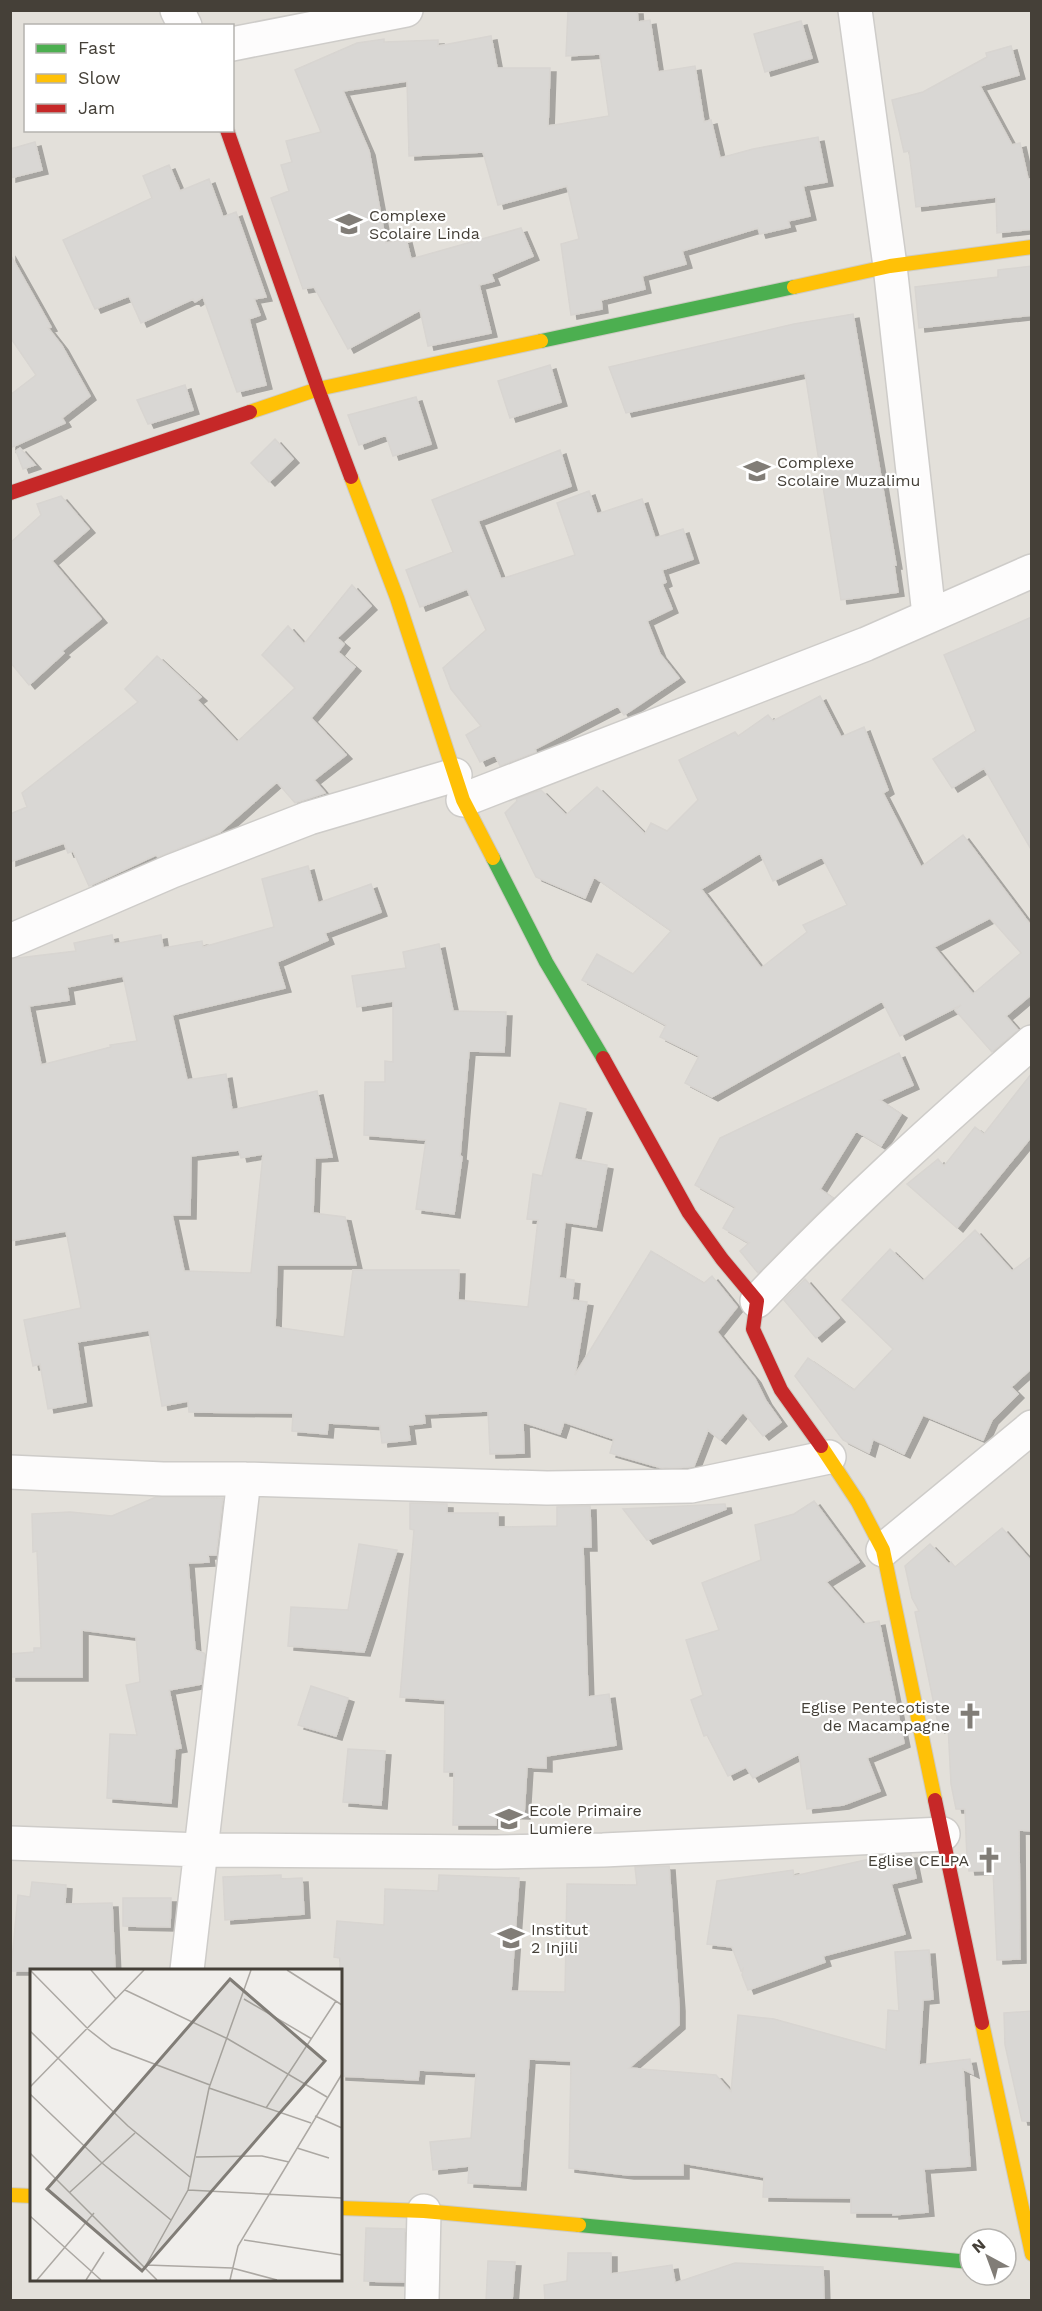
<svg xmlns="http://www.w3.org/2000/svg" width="1042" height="2311" viewBox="0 0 1042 2311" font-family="'Work Sans',sans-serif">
<defs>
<filter id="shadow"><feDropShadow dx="6" dy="4" stdDeviation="0" flood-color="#0004"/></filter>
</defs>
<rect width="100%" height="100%" fill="#f0eeeb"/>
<path fill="#e3e0da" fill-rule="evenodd" d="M11 11H1031V2300H11ZM26 26H232V130H26ZM32 1970H340V2280H32ZM970 2239H1006V2275H970Z"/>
<path fill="#d9d7d4" stroke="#d8d5d1" stroke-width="1.5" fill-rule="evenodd" filter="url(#shadow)" d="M568 10H637L638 22 650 20 658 72 695 66 704 122 711 120 720 158 753 149 818 137 827 182 803 186 810 216 788 221 790 227 760 234 758 228 682 251 686 264 642 276 645 289 601 300 602 309 571 315 561 244 579 239 567 186 498 205 483 152 409 156 407 81 343 91 369 151 386 243 406 239 411 259 521 228 533 256 491 274 494 281 479 285 491 333 428 346 420 310 348 349 314 287 303 289 271 198 289 191 281 165 292 162 286 141 321 132 295 70 357 43 384 39V42L438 40V46L491 36 497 68H550L548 126 609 116 600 54 566 56Z
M801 21 812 58 765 72 754 34Z
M1011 46 1019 75 980 86 1012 145 1020 143 1028 179H1032V229L997 233 996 197 916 207 909 151 904 152 892 100 923 92 987 57 986 53Z
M35 142 42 170 10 178V149Z
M169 165 180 191 209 179 223 217 236 212 266 297 254 299 260 315 249 319 266 385 237 392 203 297 195 302 193 299 141 323 129 296 95 309 63 240 152 198 143 176Z
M10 254 51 327 48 328 62 346 90 396 62 418 65 423 10 448V395L36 375 10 337Z
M1032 266V315L919 328 915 287 998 277V270Z
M853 314 896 565H894L898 592 841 600 805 373 626 413 609 367 794 324Z
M550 365 561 402 510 418 498 381Z
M185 385 193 410 148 424 137 400Z
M416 397 431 444 393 456 386 435 359 445 348 415Z
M275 439 293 459 269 482 251 463Z
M20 448 35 465 23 469 16 451Z
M560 450 571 486 478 521 501 579 575 555 557 503 589 491 597 514 642 499 655 538 683 529 693 559 662 570 666 582 662 584 672 609 647 621 660 654 679 678 624 715 618 706 535 749 536 752 500 766 495 755 480 762 466 735 481 726 451 689 443 668 486 630 467 589 420 607 406 570 453 552 432 500Z
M61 496 89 529 52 561 101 619 62 651 64 653 29 685 10 662V543L41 515 37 504Z
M352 585 371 606 337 638 344 644 338 652 355 667 311 718 346 755 314 780 325 793 295 803 277 782 220 832 158 857 156 855 89 886 73 851 68 853 64 843 10 862V814L27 807 22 793 138 702 125 689 157 656 201 697 197 700 237 742 295 688 262 655 288 626 304 644Z
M1032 617V851L984 768 952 788 933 759 976 731 944 655Z
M820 696 841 737 864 727 888 790 883 793 921 867 963 835 1032 927V994L1006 1016 1018 1030 992 1052 955 1010 961 1005 900 1036 882 1001 712 1097 685 1083 699 1056 660 1037 666 1025 582 980 597 954 633 974 671 931 594 877 585 898 536 877 505 813 517 801 516 799 541 790 566 815 597 787 645 834 651 823 667 831 698 800 679 760 735 732 738 736 768 715 773 721ZM760 853 773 881 822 857 847 905 803 925 807 932 761 968 701 889ZM990 918 1021 953 973 994 934 947Z
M308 866 318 903 371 884 381 912 325 933 328 940 277 962 285 988 172 1015 187 1080 226 1074 232 1110 317 1091 332 1157 315 1158 313 1213 345 1217 356 1265H277L275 1327 344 1337 353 1270H459L458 1300 528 1307 538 1220 527 1219 533 1174 542 1176 560 1103 586 1109 574 1159 607 1165 596 1227 565 1222 559 1278 574 1280 572 1300 587 1302 575 1375 651 1251 704 1283 712 1276 737 1307 717 1332 755 1379 766 1401 781 1422 763 1436 743 1412 720 1440 708 1430 694 1466 689 1467 662 1468 610 1453 614 1439 564 1422 560 1434 523 1422 524 1453 490 1454 488 1411 424 1414 425 1423 408 1425 410 1440 382 1443 380 1426 328 1423 327 1434 292 1431 293 1413 189 1412 188 1401 162 1406 149 1330 77 1342 86 1402 48 1409 40 1364 33 1366 24 1320 81 1308 66 1231 10 1241V959L76 951 74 943 112 935 114 944 161 935 163 948 202 941 203 947 274 927 262 879ZM123 976 137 1041 110 1045 111 1047 41 1065 29 1006 69 1000 67 987ZM239 1150 241 1158 263 1154 251 1273 184 1271 172 1215H190L191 1156Z
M439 944 453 1011 506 1012 504 1052 469 1051 460 1156 462 1157 454 1214 416 1209 426 1140 364 1135 365 1082H385V1061L393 1062V1001L357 1007 352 976 406 968 403 952Z
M899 1053 913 1085 880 1100 901 1114 881 1146 856 1131 820 1189 833 1198 758 1273 740 1251 749 1243 723 1228 735 1207 695 1185 720 1138Z
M1032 1073V1136L957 1228 907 1184 938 1159 944 1166 975 1127 984 1134Z
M975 1230 1012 1271 1032 1256V1368L1011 1387 1018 1394 992 1420 983 1440 923 1415 904 1454 873 1439 869 1453 843 1440 795 1376 808 1358 854 1390 893 1349 842 1300 890 1249 923 1281Z
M805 1279 839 1318 816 1338 784 1300Z
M156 1497 223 1498 216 1555H208L209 1562 188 1563 195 1650 204 1653 205 1655 201 1684 169 1690 181 1748 175 1749 171 1803 107 1798 110 1734 137 1735 126 1685 140 1682 136 1637 82 1630V1677H10V1654L34 1652V1648H41L37 1551 33 1552 32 1514 70 1512 112 1516Z
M814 1501 859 1562 826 1582 863 1624 879 1621 904 1743 867 1758 880 1791 843 1805 807 1809 799 1754 753 1778 746 1767 728 1776 707 1735 704 1736 691 1700 703 1695 686 1640 719 1630 702 1583 761 1560 755 1525 794 1514Z
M410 1503 447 1504V1513H498V1527L557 1526V1507L590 1506 591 1547H583L588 1697 609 1694 616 1745 546 1756V1768L527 1767 524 1815 496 1814V1825H453L454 1772H444L445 1700 400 1697 414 1530 410 1529Z
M725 1504 726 1509 647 1540 623 1509Z
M1002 1528 1032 1562V1831L1019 1830 1020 1959 997 1960 993 1870 969 1871 967 1860 965 1809H956L951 1784 948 1725 939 1729 915 1612 919 1611 912 1598 905 1566 930 1544 949 1564 951 1562 955 1567Z
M359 1544 397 1550 364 1652 288 1646 291 1607 348 1610Z
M311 1686 348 1698 336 1736 298 1725Z
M348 1749 385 1751 381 1805 343 1802Z
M911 1854 916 1878 891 1884 905 1934 823 1956 825 1962 748 1990 742 1975 743 1969 741 1971 732 1947 707 1944 717 1881 793 1870 794 1876 883 1856Z
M669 1866 679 2007V2025L629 2068 716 2075 731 2092 738 2015 774 2019 886 2050 888 2010 899 2011 895 1952 929 1950 933 1999 923 2000 919 2065 970 2059 973 2074 963 2069 970 2166 924 2169 928 2212 893 2215V2213H851V2198L763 2197 764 2177 683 2163V2175H628L569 2168 571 2061 529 2059 520 2186 468 2183 469 2166 433 2170 430 2142 471 2138 476 2073 419 2070 418 2080 340 2076V1958L334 1957 337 1921 384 1925 385 1889 438 1891 439 1875 519 1878 511 1991 565 1992 567 1884 637 1885 635 1867Z
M281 1875V1879L302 1878 304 1914 225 1920 223 1877Z
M32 1882 66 1885 65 1904 112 1903 115 1971H11L18 1895 30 1897Z
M123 1898H171L170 1927 123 1926Z
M1032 2011V2121H1022L1005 2045 1004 2013Z
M366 2228 405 2229 404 2282 364 2281Z
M568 2253H611V2274L672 2265 675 2283 735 2263 823 2267 824 2301H545L544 2285 567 2281Z
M488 2261 515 2262 512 2301H486Z"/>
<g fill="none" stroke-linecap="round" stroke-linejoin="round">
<g stroke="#ceccc9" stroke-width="36">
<path id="street" d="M177 10 185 26
M855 10 890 266 929 615
M232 44 406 10
M463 800 866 644 1032 571
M10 941 172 871 309 818 455 775
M757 1301C843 1210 937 1125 1032 1042
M10 1472 163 1479H244L547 1488 691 1486 829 1457
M883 1550 1032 1427
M10 1843 201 1850 496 1852 603 1850 943 1834
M187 1970 244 1479
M422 2300 424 2211"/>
</g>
<g stroke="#cecbc3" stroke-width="16">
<path id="fast" d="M541 341 794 287
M493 858 546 962 603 1058
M579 2225 970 2262"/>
</g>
<g stroke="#cecbc3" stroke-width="16">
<path id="slow" d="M794 287 890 266 1032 247
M250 412 318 389 541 341
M351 477 397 598 463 800 493 858
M821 1446 858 1502 883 1550 935 1800
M982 2023 1032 2254
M10 2195 32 2196
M340 2208 424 2211 579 2225"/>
</g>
<g stroke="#cecbc3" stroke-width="16">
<path id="jam" d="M227 130 318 389 351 477
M10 493 250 412
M603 1058 689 1213 722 1259 757 1301 753 1329 781 1390 821 1446
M935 1800 982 2023"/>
</g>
<use href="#street" stroke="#fdfcfc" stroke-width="33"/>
<use href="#fast" stroke="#4caf50" stroke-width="14"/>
<use href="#slow" stroke="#ffc107" stroke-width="14"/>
<use href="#jam" stroke="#c62828" stroke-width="14"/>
</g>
<defs>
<g id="school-bare" transform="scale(2.07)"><path d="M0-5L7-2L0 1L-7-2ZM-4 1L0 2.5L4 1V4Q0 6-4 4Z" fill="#817d77" stroke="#fff" stroke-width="2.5" paint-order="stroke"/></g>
<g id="church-bare" transform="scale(2.07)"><path d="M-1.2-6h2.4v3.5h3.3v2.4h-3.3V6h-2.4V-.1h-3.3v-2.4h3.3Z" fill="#817d77" stroke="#fff" stroke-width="2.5" paint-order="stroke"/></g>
</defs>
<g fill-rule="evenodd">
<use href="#school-bare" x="349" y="224"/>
<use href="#school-bare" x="757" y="471"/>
<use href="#church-bare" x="970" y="1716"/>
<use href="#school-bare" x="509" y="1819"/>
<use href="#church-bare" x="989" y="1860"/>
<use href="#school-bare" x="511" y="1938"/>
</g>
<g text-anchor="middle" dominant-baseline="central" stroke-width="4.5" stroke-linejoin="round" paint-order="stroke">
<g font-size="16" fill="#454038" stroke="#fff" text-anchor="start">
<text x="369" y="215">Complexe<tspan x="369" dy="18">Scolaire Linda</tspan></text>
<text x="777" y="462">Complexe<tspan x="777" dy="18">Scolaire Muzalimu</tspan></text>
<text x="950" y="1707" text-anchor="end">Eglise Pentecotiste<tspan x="950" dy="18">de Macampagne</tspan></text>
<text x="529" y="1810">Ecole Primaire<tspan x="529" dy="18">Lumiere</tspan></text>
<text x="969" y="1860" text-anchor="end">Eglise CELPA</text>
<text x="531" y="1929">Institut<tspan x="531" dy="18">2 Injili</tspan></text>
</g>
</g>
<g transform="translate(30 1969)">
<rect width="312" height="312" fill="#f0eeeb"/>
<path fill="none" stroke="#aca8a3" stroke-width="1.5" d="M0 1 59 61 82 79 180 116M61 1 86 30M257 1 312 36M95 21 198 70 297 128M214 30 282 70M0 62 98 157 160 208M0 118 114 1M179 119 281 154M0 125 72 194 141 251M236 139 306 32M285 147 312 159M267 179 299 189M0 184 127 311M166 188 232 187 259 193M158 221 312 229M40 223 105 164M0 247 71 311M214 271 312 286M116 296 202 299 247 311M115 298 158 221 179 119 221 1M7 311 64 244M56 311 74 283M200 311 208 277 312 105"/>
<path fill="#817d77" fill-opacity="0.15" stroke="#817d77" stroke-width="3" d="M200 10 295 92 112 302 17 220Z"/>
<rect width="312" height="312" fill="none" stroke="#454038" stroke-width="3"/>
</g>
<rect width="1042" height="2311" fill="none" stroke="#454038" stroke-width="24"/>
<rect x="24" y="24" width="210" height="108" fill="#ffffff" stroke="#b5b3af" stroke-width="1.5"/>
<rect x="36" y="44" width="30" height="9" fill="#4caf50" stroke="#b5b3af" stroke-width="1.5"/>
<text x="78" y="54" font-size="18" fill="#454038">Fast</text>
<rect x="36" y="74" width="30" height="9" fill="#ffc107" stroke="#b5b3af" stroke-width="1.5"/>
<text x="78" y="84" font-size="18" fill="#454038">Slow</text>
<rect x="36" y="104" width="30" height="9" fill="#c62828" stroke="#b5b3af" stroke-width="1.5"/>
<text x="78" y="114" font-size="18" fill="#454038">Jam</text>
<g transform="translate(988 2257) rotate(319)"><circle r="28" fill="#ffffff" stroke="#b5b3af" stroke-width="1.5"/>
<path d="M0-4.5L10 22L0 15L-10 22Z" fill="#817d77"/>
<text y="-9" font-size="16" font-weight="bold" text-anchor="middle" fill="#454038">N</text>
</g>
</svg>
